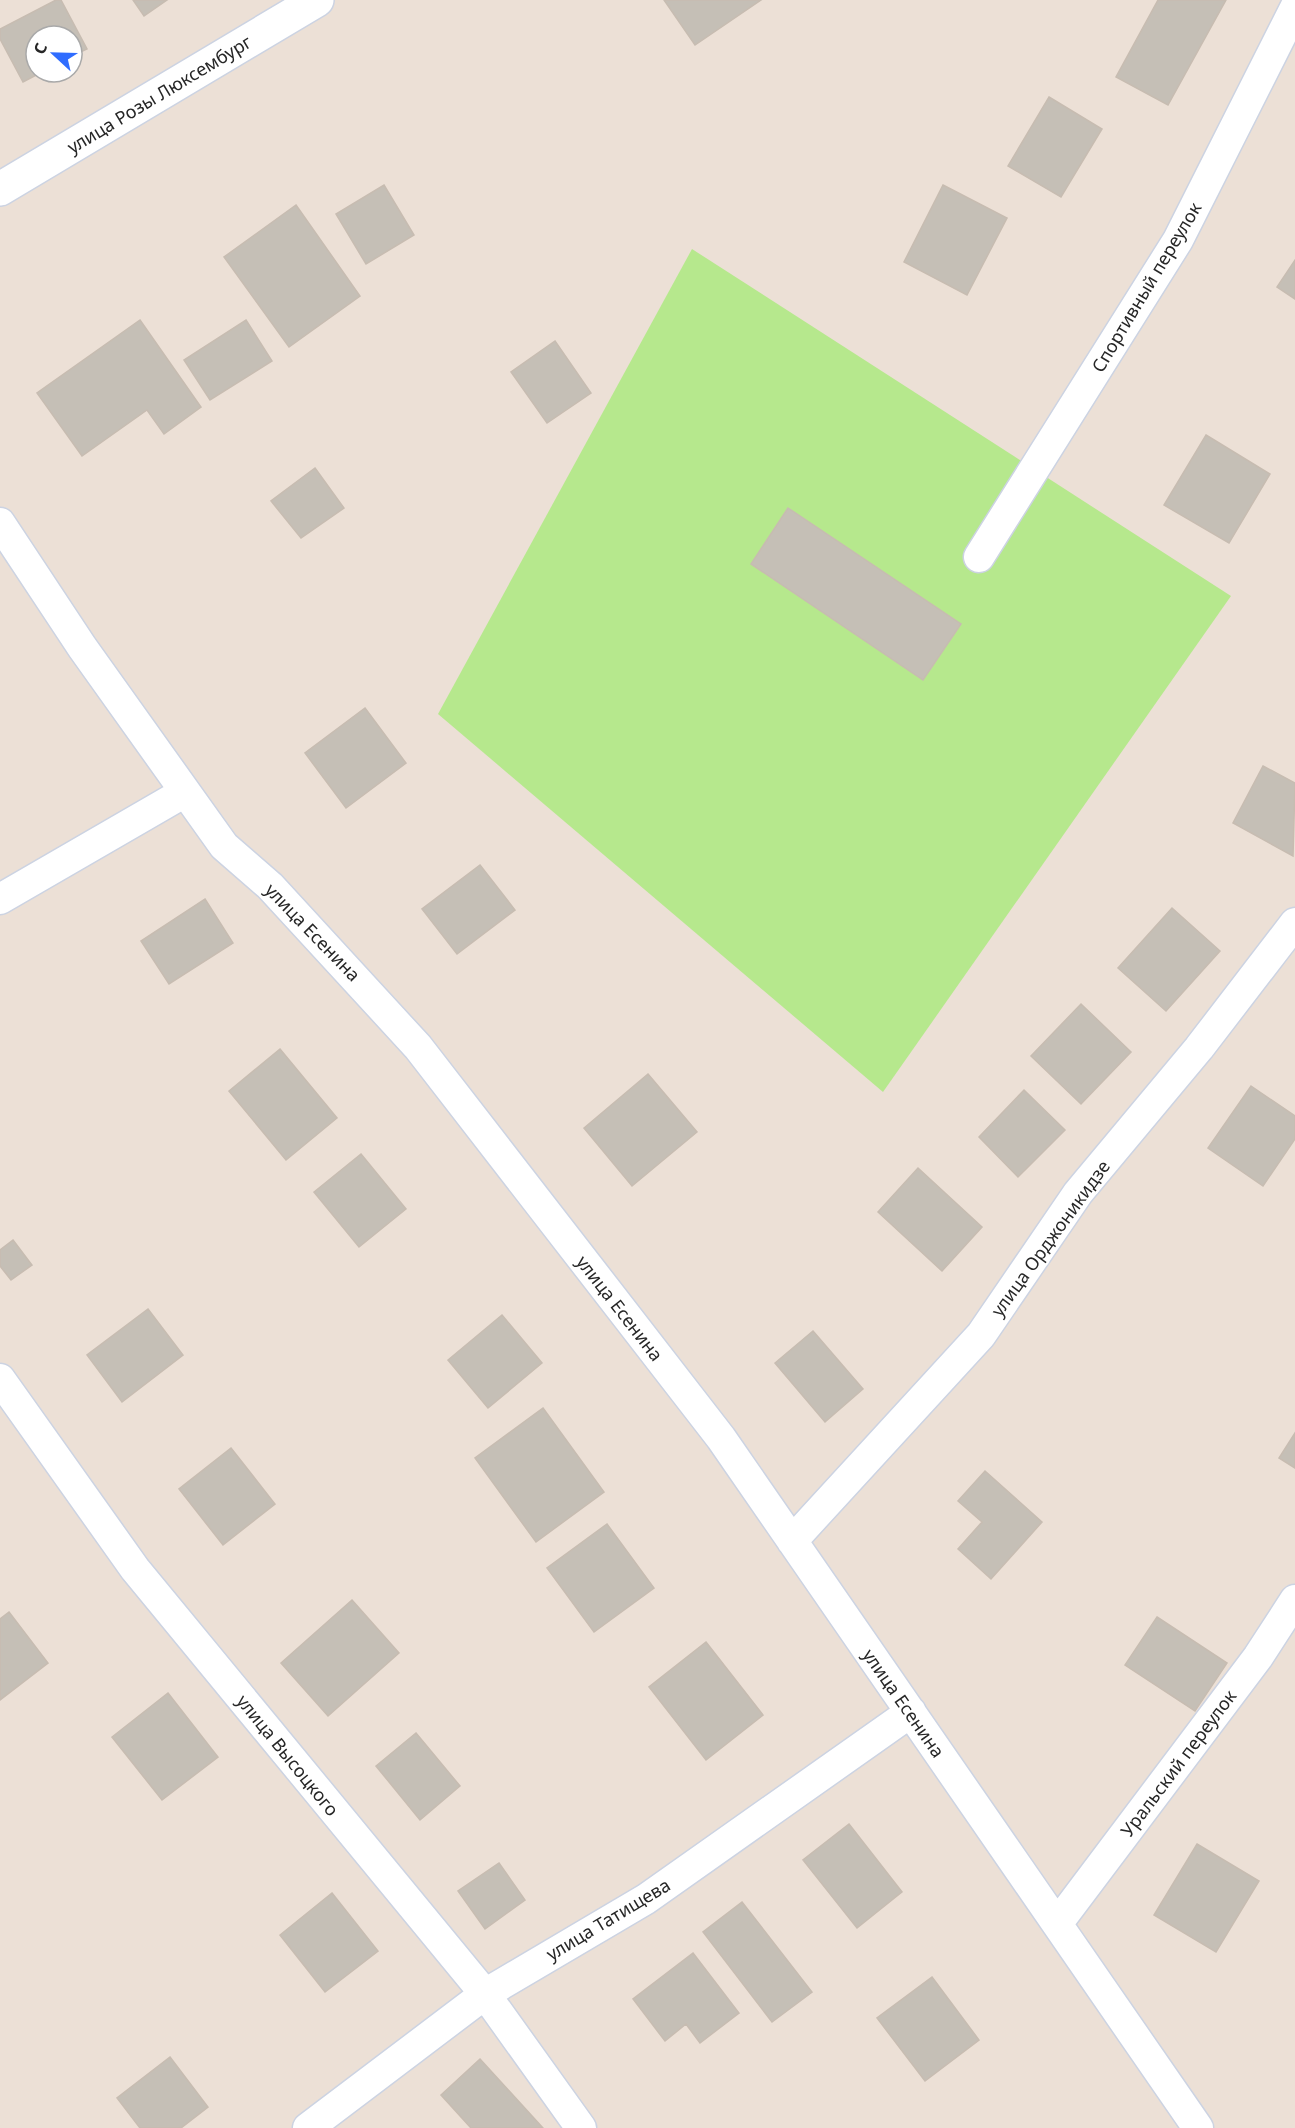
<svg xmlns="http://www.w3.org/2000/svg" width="1295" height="2128" viewBox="0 0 1295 2128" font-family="'Noto Sans',sans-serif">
<rect width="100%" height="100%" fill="#ece0d6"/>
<path fill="#b6e88d" d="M692 249 1231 596 883 1092 438 714Z"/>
<path fill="#c5bfb6" stroke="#c7bcb1" stroke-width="1.5" d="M56 0H61L87 49 72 56V36H36V72H42L23 82 0 39V29Z
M133 0H167L144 16Z
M664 0H761L695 45Z
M1158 0H1226L1168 105 1116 77Z
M1049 97 1102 129 1061 197 1008 166Z
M384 185 414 235 366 264 336 214Z
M943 185 1007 218 967 295 904 262Z
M296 205 360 296 289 347 224 257Z
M1295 260V299L1277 287Z
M140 320 201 407 164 434 147 410 82 456 37 393Z
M246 320 272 361 210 400 184 360Z
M555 341 591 393 547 423 511 372Z
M1206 435 1270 474 1229 543 1164 505Z
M315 468 344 508 301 538 271 501Z
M788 508 961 624 923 680 751 564Z
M365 708 406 763 346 808 305 753Z
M1263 766 1295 783 1293 856 1233 823Z
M480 865 515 910 457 954 422 909Z
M205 899 233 943 169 984 141 941Z
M1172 908 1220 951 1166 1011 1118 968Z
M1081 1004 1131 1052 1081 1104 1031 1056Z
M280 1049 337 1118 286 1160 229 1091Z
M648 1074 697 1132 632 1186 584 1128Z
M1251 1086 1295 1116V1139L1263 1186 1208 1148Z
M1024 1090 1065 1130 1018 1177 979 1137Z
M361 1154 406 1209 359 1247 314 1192Z
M918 1168 982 1227 942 1271 878 1212Z
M13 1240 32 1265 11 1280 0 1266V1250Z
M148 1309 183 1355 122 1402 87 1355Z
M502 1315 542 1363 488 1408 448 1360Z
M813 1331 863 1389 825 1422 775 1363Z
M543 1408 604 1492 536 1542 475 1458Z
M1295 1433V1468L1279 1458Z
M231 1448 275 1504 223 1545 179 1489Z
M985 1471 1042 1522 991 1579 958 1549 982 1522 958 1501Z
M607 1524 654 1588 594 1632 547 1568Z
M352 1600 399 1653 328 1716 281 1663Z
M9 1612 48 1663 0 1700V1619Z
M1157 1617 1227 1663 1195 1711 1125 1665Z
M706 1642 763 1715 706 1760 649 1687Z
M168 1693 218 1757 162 1800 112 1737Z
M416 1733 460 1786 420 1820 376 1766Z
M849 1824 902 1892 857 1928 803 1860Z
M1197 1844 1259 1881 1216 1952 1154 1915Z
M499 1863 525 1900 485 1929 458 1891Z
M332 1893 378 1951 325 1992 280 1935Z
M742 1902 812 1992 772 2022 703 1932Z
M693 1953 739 2013 700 2043 686 2024 665 2041 633 1999Z
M932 1977 979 2040 925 2081 877 2018Z
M170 2057 208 2107 181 2128H140L117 2098Z
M480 2059 543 2128H471L441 2095Z"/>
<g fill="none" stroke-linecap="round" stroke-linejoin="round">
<g stroke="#ccd3e2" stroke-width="33">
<path id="street" d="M0 523 82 647 224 846 270 886 418 1047 721 1438 1198 2128
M979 557 1178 240 1295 8
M0 899 185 792
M0 1379 135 1569 485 1994 581 2128
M792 1541 981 1335 1078 1193 1199 1048 1295 923
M1057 1924 1258 1657 1295 1600
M308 2128 485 1994 646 1899 911 1712"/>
</g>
<g stroke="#ccd3e2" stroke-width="36">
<path id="secondary" d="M0 189 317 0"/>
</g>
<use href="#street" stroke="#fff" stroke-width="30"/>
<use href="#secondary" stroke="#fff" stroke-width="33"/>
</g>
<g text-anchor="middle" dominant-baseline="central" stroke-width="4.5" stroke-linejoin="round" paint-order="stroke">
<g font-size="18" fill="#272727" stroke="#fff">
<text transform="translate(159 94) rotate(-31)">улица Розы Люксембург</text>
<text transform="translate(1146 287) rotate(-59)">Спортивный переулок</text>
<text transform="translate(313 932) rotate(46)">улица Есенина</text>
<text transform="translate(1050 1238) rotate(-54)">улица Орджоникидзе</text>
<text transform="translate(620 1308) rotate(52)">улица Есенина</text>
<text transform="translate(904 1703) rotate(55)">улица Есенина</text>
<text transform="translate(288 1755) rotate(51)">улица Высоцкого</text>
<text transform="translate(1178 1763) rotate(-53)">Уральский переулок</text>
<text transform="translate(608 1919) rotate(-31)">улица Татищева</text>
</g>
</g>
<g transform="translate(54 54) rotate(292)"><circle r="28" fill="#ffffff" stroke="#a9a9a9" stroke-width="1.5"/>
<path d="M0-4.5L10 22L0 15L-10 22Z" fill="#306dff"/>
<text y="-9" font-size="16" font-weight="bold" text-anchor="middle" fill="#272727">С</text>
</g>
</svg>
